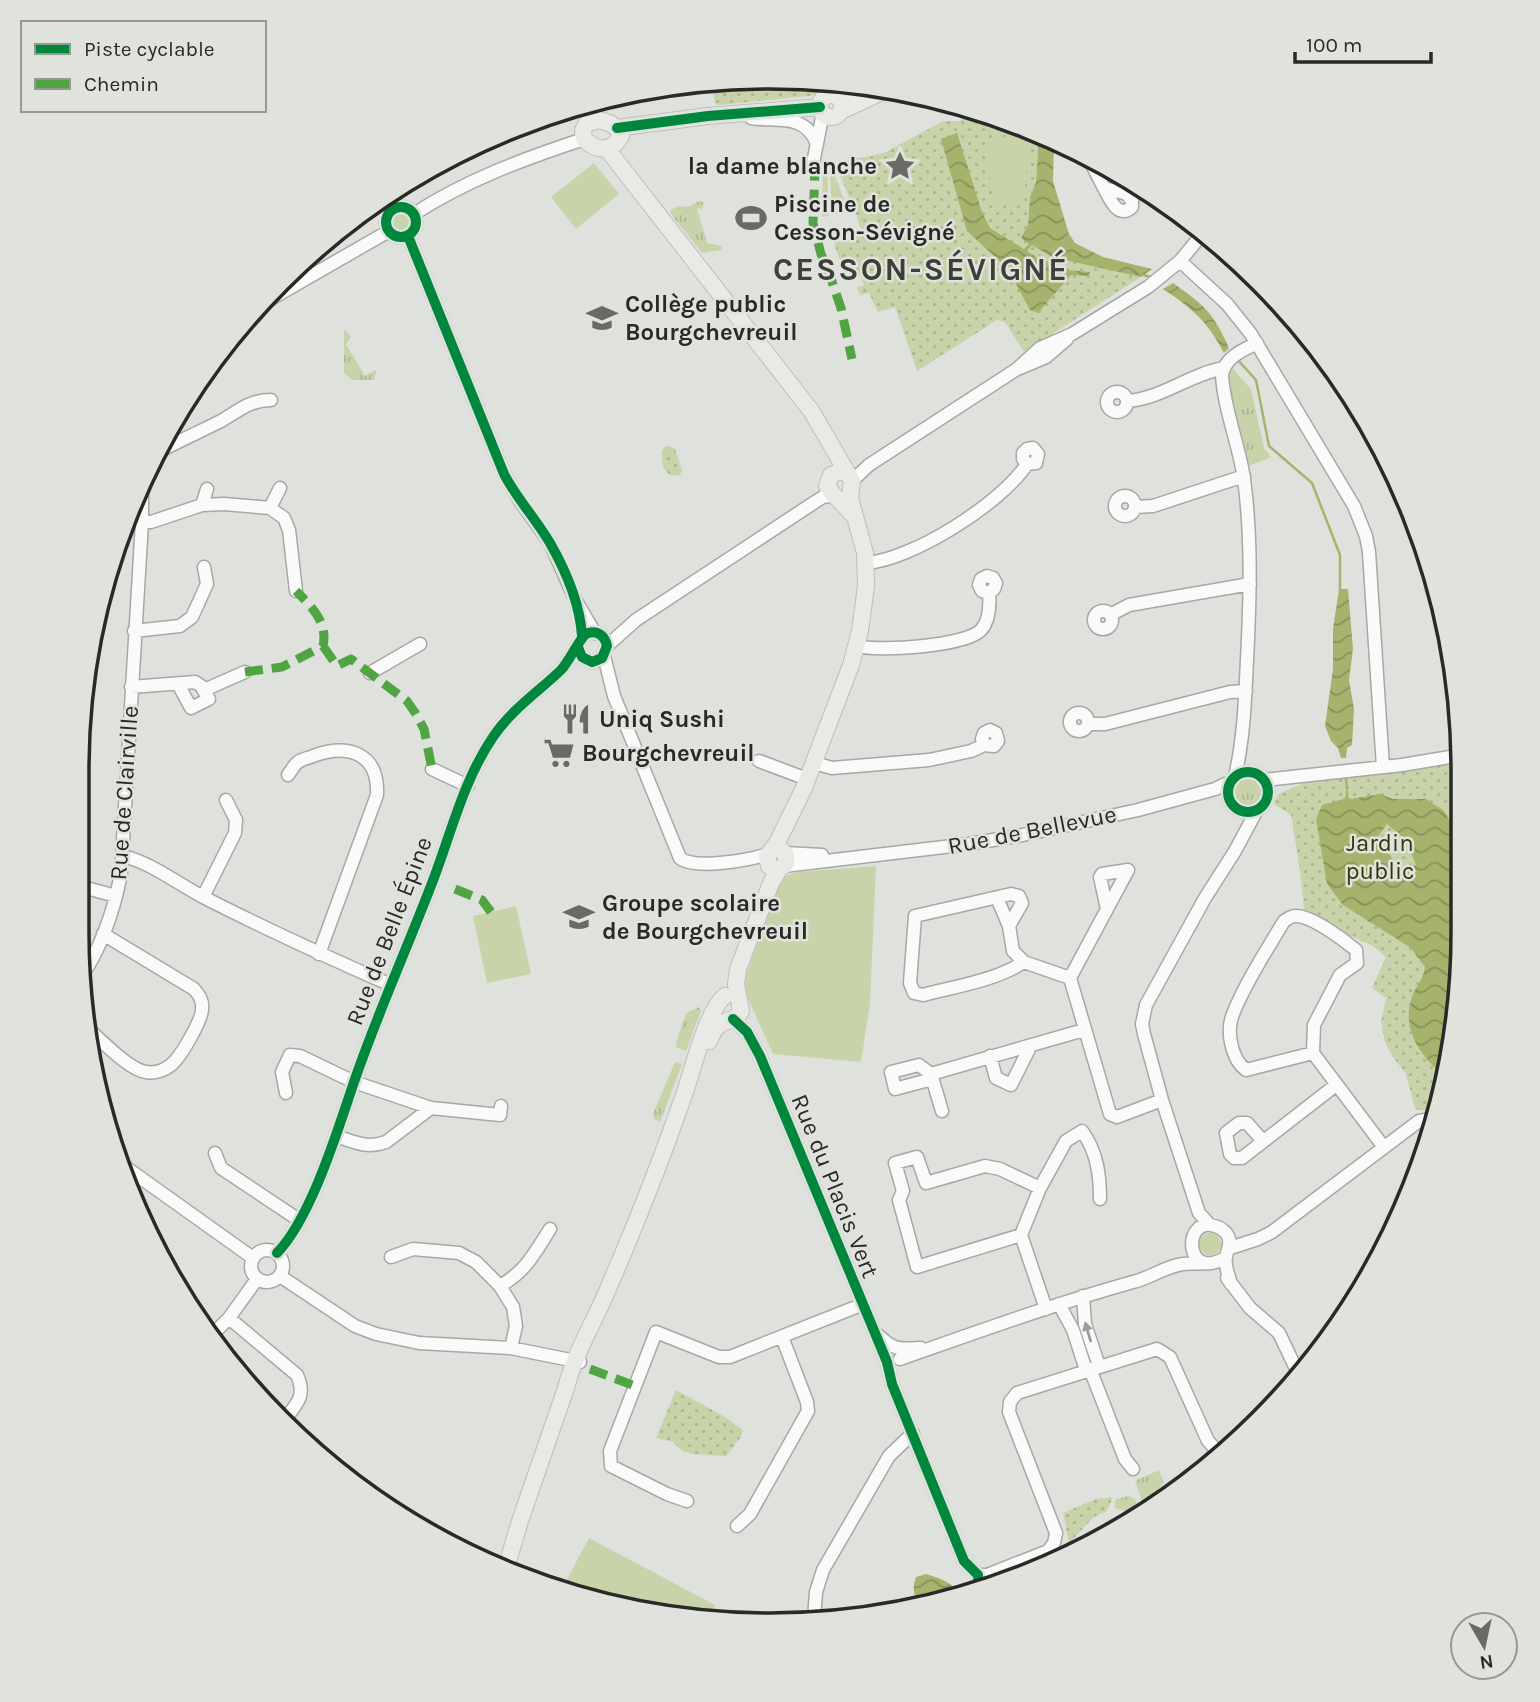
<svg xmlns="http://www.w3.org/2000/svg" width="1540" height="1702" viewBox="0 0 1540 1702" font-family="Karla,sans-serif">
<defs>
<pattern id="grass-tufts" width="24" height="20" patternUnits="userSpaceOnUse" patternTransform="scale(1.75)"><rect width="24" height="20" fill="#c9d3a9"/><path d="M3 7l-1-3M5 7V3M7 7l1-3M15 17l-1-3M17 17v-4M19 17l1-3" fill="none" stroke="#adb591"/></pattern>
<pattern id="park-dots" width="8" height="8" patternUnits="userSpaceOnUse" patternTransform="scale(1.75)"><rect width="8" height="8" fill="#c9d3a9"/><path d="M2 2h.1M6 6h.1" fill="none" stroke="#adb591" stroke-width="1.8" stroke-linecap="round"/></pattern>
<pattern id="water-waves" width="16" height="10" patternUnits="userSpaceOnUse" patternTransform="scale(1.75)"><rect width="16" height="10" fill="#a6b36d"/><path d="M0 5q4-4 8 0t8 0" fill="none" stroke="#87925a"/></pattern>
</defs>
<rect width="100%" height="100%" fill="#dfe1dd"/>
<path fill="url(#grass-tufts)" d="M827 167 829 216 822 217 823 168Z
M833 170 848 211 832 215 830 171Z
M699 201 707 204 704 203 702 209 697 208 707 243 721 246 722 250 702 253 671 214V210L678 206 687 207Z
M391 222a9 9 0 1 1 18 0a9 9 0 1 1-18 0Z
M346 330 351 337 346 344 365 376 377 369 374 380H352L344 373V331Z
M1231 367 1251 389 1264 448 1271 457 1249 466 1229 385 1227 376Z
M1233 792a15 15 0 1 1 30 0a15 15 0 1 1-30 0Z
M699 1007 701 1011 686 1051 676 1047V1043L686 1013Z
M675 1062 682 1064 660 1122 654 1119 653 1114Z
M1159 1470 1164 1482 1149 1502 1143 1504 1135 1481Z
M1128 1496 1135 1499 1137 1505 1136 1509 1128 1512 1115 1508V1500Z"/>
<path fill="url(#park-dots)" d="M725 78 825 82 816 94 810 96 720 105 715 104 712 81Z
M980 111 993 114 1039 135 1036 182 1030 197 1028 225 1141 277 1024 352 1005 322 997 320 917 371 895 307 878 312 869 293 860 295 857 288 864 285 859 273 851 274 846 263 841 264 834 243 862 235 857 216 836 166 840 165V162L884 153 943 121H959Z
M668 446 675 449 682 470 680 475C663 480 659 459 664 447Z
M1462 758 1461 978 1439 1113 1415 1109 1406 1074 1393 1057 1385 1042 1381 1022 1386 998 1372 988 1386 957 1373 946 1333 928 1304 910 1300 870 1291 815 1274 804 1278 794 1307 782 1400 770Z
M676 1390 725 1417 743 1430 741 1437 726 1456 692 1454 682 1451 673 1442 656 1438Z
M1113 1497 1107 1511 1094 1517 1069 1543 1063 1513 1096 1499Z"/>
<path fill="#c9d3a9" d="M1029 133 1024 203 997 207 986 161 985 140Z
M594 163 619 194 576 229 551 197Z
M876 866 870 1003 861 1062 773 1054 745 992V979L776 886 783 877 798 872Z
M516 906 531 974 487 983 473 916Z
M1199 1244a11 11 0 1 1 22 0a11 11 0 1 1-22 0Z
M589 1538 715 1605 708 1619 634 1612 563 1587Z"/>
<path fill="url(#water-waves)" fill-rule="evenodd" d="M957 133 982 212 990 228 1024 249 1029 244 1021 238 1028 225 1030 197 1036 182 1039 135 1054 142 1053 181 1069 234 1075 243 1103 257 1152 269 1141 277 1052 257 1032 245 1027 251 1055 269 1090 272 1088 276 1071 275 1038 313 1030 310 1008 269 967 231 941 139Z
M1173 283C1204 305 1213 312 1229 348L1224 353C1208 322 1192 308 1163 289Z
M1339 589H1348L1353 649 1349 680 1354 709 1352 745 1347 748 1346 758H1341L1338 748 1331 741 1325 726 1333 669V629Z
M1380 794 1393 799H1426L1444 811 1457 833 1459 852 1453 881 1461 909V978L1445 1077C1422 1058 1400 1029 1412 997 1415 987 1424 979 1425 967L1411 948 1343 905 1327 884 1316 819 1322 805 1344 799 1346 796 1351 799ZM1387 824 1406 840 1416 865 1401 870 1377 838Z
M1127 1522 1076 1554 1074 1555 1106 1526Z
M926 1574C939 1578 955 1583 961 1597L949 1601 921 1605C913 1595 912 1589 916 1577Z"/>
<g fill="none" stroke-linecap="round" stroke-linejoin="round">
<path stroke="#a6b36d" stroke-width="2.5" d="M1140 274 1154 278
M1236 358 1256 380 1269 446 1312 483 1340 555V591
M1346 779 1347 789
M1347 792V796"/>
<g stroke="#a7a8a5" stroke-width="15">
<path id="minor" d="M833 95V82
M751 118C778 122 805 113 817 144
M1088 157 1104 188
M813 163 822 118 825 115
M1104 188 1127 194 1132 201V207C1118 220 1110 199 1104 188Z
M386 222a15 15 0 1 1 30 0a15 15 0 1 1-30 0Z
M414 214C466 180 526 158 584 139
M408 236 504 474 520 501 550 543 576 601 595 633
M1180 261 1227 304 1251 334 1354 506 1366 536 1369 552 1383 767
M255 308 389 231
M1020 368 1046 357 1067 339
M1107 402a10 10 0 1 1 20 0a10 10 0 1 1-20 0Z
M1127 401C1161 399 1190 374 1224 368
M156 453C177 442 199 432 221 421 238 411 250 400 271 400
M852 481 869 465 1017 369 1040 348 1072 334 1148 287 1180 261 1204 232
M1115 506a10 10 0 1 1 20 0a10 10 0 1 1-20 0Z
M202 505 207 489
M1135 507 1153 506 1244 476
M270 508 280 488
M142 522H151L202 505 224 504 270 508 284 518 289 530 296 591
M866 563C912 560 1002 503 1027 464L1036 463 1038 454 1033 448 1027 449 1023 453V459L1027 464
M1094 620a9 9 0 1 1 18 0a9 9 0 1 1-18 0Z
M1110 615 1129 605 1250 584
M134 631 180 626 192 617 207 584 204 567
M607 646 636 620 815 502 823 497 834 495
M857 646C879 652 966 646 981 630 990 620 990 605 989 593L994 589 996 583 993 578 987 576 981 579 979 585 982 591 989 593
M604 656 614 696 680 858C695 870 749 860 768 854
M370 673 420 644
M131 687 195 682 201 686 209 699 191 708 178 684
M204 690 245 672
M1070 722a9 9 0 1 1 18 0a9 9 0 1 1-18 0Z
M1088 724H1105L1230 692 1246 691
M759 761 807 779
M814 763 832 768 929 760 971 751 984 745 994 746 998 741 996 733 990 730 984 733 982 739 984 745
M432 769 468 786
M1228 792a20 20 0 1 1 40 0a20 20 0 1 1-40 0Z
M288 775C291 771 294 765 298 762 302 759 309 758 313 756 348 743 379 753 377 795L319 954
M1235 776C1244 738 1245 699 1247 660 1250 600 1252 538 1244 479 1239 444 1224 410 1222 375 1225 357 1243 350 1257 343
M1264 780 1402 765 1462 755
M785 853 822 855
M123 856C152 863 178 884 205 898 266 929 329 958 391 985
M784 866 969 844 1018 836 1138 810 1215 789 1230 782
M79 886 116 896
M203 897 235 833 236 820 226 800
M997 898 1009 926 1013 951 1024 962
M1009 926 1022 903 1019 896 1011 894 915 916 910 983 914 993 923 995C957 986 994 981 1024 962L1070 978 1110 1114 1117 1117 1162 1100
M81 977C102 947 114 909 121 874L142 522V479
M1070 978 1128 870 1102 874 1100 877 1107 909
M733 1019 747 1032 760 1056 887 1362 892 1384 964 1561 978 1575V1590
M86 1027C100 1039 129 1070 146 1072 157 1074 168 1069 175 1061 183 1052 202 1020 202 1009 203 1000 199 995 194 989L103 934
M1313 1053 1246 1070C1231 1059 1226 1030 1233 1014 1244 985 1268 948 1284 921 1288 919 1291 916 1295 916 1311 915 1344 940 1356 950L1357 963 1340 975 1314 1025 1313 1053 1383 1146
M990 1056 996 1078 1011 1085 1031 1045
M931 1074 919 1065 891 1072 895 1089 932 1079
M286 1093 282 1072 290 1055 300 1056 354 1082 431 1108
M942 1111 931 1074 1084 1030
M336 1136C354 1142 367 1149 386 1142L431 1108 500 1115 501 1106
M1263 1141 1247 1123H1239L1226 1133 1230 1154 1234 1158H1242L1336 1085
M215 1153 221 1168 299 1220
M124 1166 253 1258
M1210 1225 1199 1213 1162 1100 1144 1034 1142 1024 1146 1005 1205 898 1235 851 1257 810
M1021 1235 917 1267 899 1200 903 1191 895 1163 917 1157 926 1183 985 1166 1000 1169 1040 1188
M1230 1248 1258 1239 1272 1232 1419 1121 1437 1118
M251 1266a16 16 0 1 1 32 0a16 16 0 1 1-32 0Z
M277 1253C311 1218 337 1132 353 1085 376 1017 406 951 432 883 451 834 463 781 493 737 511 710 538 692 561 670 569 662 581 635 588 633 599 630 605 637 607 646L602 658 592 662 582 657 578 647
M391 1257 413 1249 459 1253 476 1262 500 1286 513 1307 516 1326 511 1348
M1226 1257C1184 1284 1182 1215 1215 1226 1221 1228 1225 1230 1228 1236 1232 1244 1227 1249 1226 1257 1224 1265 1229 1276 1231 1284
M280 1276 355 1326 376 1334 419 1343 511 1348 580 1362
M1227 1278 1250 1308 1279 1333 1299 1375
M500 1286C526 1271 534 1254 550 1229
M1083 1296 1085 1324 1099 1366
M1059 1304 1073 1330 1086 1370
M1046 1309 1021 1235 1040 1188 1066 1141 1082 1131C1097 1152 1100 1174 1100 1199
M229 1318 297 1375C306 1395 298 1403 285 1419
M878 1335C895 1351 899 1349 921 1348
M210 1337 229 1318 257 1279
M900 1359C977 1332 1054 1304 1133 1282 1150 1278 1166 1266 1183 1264 1190 1263 1198 1264 1205 1263
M1090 1369 1125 1459 1133 1469
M687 1501 667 1494 611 1466 610 1451 656 1332 719 1357H730L861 1305
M737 1526 750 1514 808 1411 807 1402 782 1337
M978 1575H987L1048 1551 1054 1543 1056 1533 1009 1412 1010 1402 1017 1393 1157 1349 1170 1357 1208 1441 1220 1454
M814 1619 816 1592 823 1570 889 1456 913 1433"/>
</g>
<g stroke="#bdbebc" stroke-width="18">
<path id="major" d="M820 106a11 11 0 1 1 22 0a11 11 0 1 1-22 0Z
M841 99 864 84
M584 103 598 120
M841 111 888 89
M598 120C610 122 616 125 621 136 612 152 597 152 584 139L583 131 586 124Z
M617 128 708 116 820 107
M607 149 812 412 852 481 850 498 865 553 866 586 860 631 851 665 804 788 777 843 767 856 769 866C776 871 782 869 786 863V855L780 849H773
M844 472H838L831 475 827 486C830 492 846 507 852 514
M709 1041C716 1024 720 1023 736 1018L741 1011 736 984 738 969 771 883 779 869
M506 1568 520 1521 566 1388C575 1353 594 1322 608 1289 636 1224 663 1156 686 1089 693 1068 708 1008 725 996"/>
</g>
<use href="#minor" stroke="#fafafa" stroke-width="12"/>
<use href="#major" stroke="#e9eae5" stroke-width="16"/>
<path stroke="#51a442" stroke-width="9" stroke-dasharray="18 9" stroke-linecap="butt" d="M813 163 815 168 813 223 821 254 827 267 841 308 852 359
M323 646 337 666 351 659 407 701 416 714 424 729 432 769
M245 672 282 667 323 646C328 622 312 607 296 591
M455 889 482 900 491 912
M590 1369 635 1386"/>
<g stroke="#e0e2dc" stroke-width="15">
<path id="cycleway" d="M617 128 708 116 820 107
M386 222a15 15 0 1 1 30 0a15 15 0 1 1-30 0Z
M408 236 504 474C517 499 536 519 550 543 566 571 580 604 582 636
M1228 792a20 20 0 1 1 40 0a20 20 0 1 1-40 0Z
M733 1019 747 1032 760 1056 887 1362 892 1384 964 1561 978 1575V1590
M277 1253C311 1218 337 1132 353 1085 376 1017 406 951 432 883 451 834 463 781 493 737 511 710 538 692 561 670 569 662 581 635 588 633 599 630 605 637 607 646L602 658 592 662 582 657 578 647"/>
</g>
<use href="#cycleway" stroke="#00873e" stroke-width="10"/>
</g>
<defs><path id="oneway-solid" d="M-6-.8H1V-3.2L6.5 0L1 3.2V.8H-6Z" transform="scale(1.75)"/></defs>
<use fill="#9c9c9b" href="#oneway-solid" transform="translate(1088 1332) rotate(-106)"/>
<defs>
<g id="sight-bare" transform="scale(2.415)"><path d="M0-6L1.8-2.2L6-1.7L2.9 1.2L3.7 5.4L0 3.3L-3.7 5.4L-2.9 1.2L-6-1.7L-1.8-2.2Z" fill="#696a67" stroke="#e0e2dc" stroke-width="2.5" paint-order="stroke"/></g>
<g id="stadium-bare" transform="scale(2.415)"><path d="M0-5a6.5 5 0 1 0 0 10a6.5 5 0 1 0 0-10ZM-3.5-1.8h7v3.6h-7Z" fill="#696a67" stroke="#e0e2dc" stroke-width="2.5" paint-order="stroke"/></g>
<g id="school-bare" transform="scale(2.415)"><path d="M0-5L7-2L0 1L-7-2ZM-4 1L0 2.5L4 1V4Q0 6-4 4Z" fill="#696a67" stroke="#e0e2dc" stroke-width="2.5" paint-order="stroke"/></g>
<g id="restaurant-bare" transform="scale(2.415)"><path d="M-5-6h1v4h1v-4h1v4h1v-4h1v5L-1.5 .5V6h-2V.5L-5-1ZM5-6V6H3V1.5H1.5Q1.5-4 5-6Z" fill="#696a67" stroke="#e0e2dc" stroke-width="2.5" paint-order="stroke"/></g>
<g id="supermarket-bare" transform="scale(2.415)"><path d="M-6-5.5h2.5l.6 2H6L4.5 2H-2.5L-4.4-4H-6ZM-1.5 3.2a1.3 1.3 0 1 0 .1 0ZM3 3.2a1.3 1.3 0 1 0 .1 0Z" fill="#696a67" stroke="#e0e2dc" stroke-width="2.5" paint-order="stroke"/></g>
</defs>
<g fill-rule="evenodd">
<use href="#sight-bare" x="900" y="166"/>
<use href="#stadium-bare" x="751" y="218"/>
<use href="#school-bare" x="602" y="318"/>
<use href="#restaurant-bare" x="576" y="719"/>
<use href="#supermarket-bare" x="559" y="753"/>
<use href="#school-bare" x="579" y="917"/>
</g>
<g text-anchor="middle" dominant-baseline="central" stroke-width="5" stroke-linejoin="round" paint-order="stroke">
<g font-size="24" font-weight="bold" fill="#292a27" stroke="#e0e2dc" text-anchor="start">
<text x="877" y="166" text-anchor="end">la dame blanche</text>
<text x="774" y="204">Piscine de<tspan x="774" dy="28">Cesson-Sévigné</tspan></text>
<text x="625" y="304">Collège public<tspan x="625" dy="28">Bourgchevreuil</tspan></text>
<text x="599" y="719">Uniq Sushi</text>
<text x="582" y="753">Bourgchevreuil</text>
<text x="602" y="903">Groupe scolaire<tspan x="602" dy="28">de Bourgchevreuil</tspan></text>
</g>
<g font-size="24" fill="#292a27" stroke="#e0e2dc">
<text transform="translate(124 793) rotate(-86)">Rue de Clairville</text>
<text transform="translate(1032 830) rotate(-11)">Rue de Bellevue</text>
<text transform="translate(389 931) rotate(-69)">Rue de Belle Épine</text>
<text transform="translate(835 1186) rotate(68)">Rue du Placis Vert</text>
</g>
<g font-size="24" fill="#30380f" stroke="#e0e2dc">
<text x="1380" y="843">Jardin<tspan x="1380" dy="28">public</tspan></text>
</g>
<g font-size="32" font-weight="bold" letter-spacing="2" fill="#3d3f39" stroke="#e0e2dc">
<text x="921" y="269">CESSON-SÉVIGNÉ</text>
</g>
</g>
<path d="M0 0H1540V1702H0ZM770 89H770A681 681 0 0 1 1451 770V932A681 681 0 0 1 770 1613H770A681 681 0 0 1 89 932V770A681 681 0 0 1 770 89Z" fill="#e0e2dc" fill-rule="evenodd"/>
<path fill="none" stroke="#292a27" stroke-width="3.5" d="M770 89H770A681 681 0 0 1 1451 770V932A681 681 0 0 1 770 1613H770A681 681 0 0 1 89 932V770A681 681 0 0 1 770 89Z"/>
<rect x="21" y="21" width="245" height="91" fill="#e0e2dc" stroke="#979894" stroke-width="2"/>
<rect x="35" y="44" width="35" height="10" fill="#00873e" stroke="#979894" stroke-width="2"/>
<text x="84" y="56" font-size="21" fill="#292a27">Piste cyclable</text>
<rect x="35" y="79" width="35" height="10" fill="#51a442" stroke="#979894" stroke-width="2"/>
<text x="84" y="91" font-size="21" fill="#292a27">Chemin</text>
<g transform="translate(1484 1646) rotate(171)"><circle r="33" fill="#e0e2dc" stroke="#979894" stroke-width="2"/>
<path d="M0-5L12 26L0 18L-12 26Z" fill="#696a67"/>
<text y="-10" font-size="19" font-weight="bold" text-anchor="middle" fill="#292a27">N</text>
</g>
<path d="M1295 52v10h136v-10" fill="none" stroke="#292a27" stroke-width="3.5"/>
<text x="1306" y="52" font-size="21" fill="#292a27" stroke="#e0e2dc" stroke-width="5" paint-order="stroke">100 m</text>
</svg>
